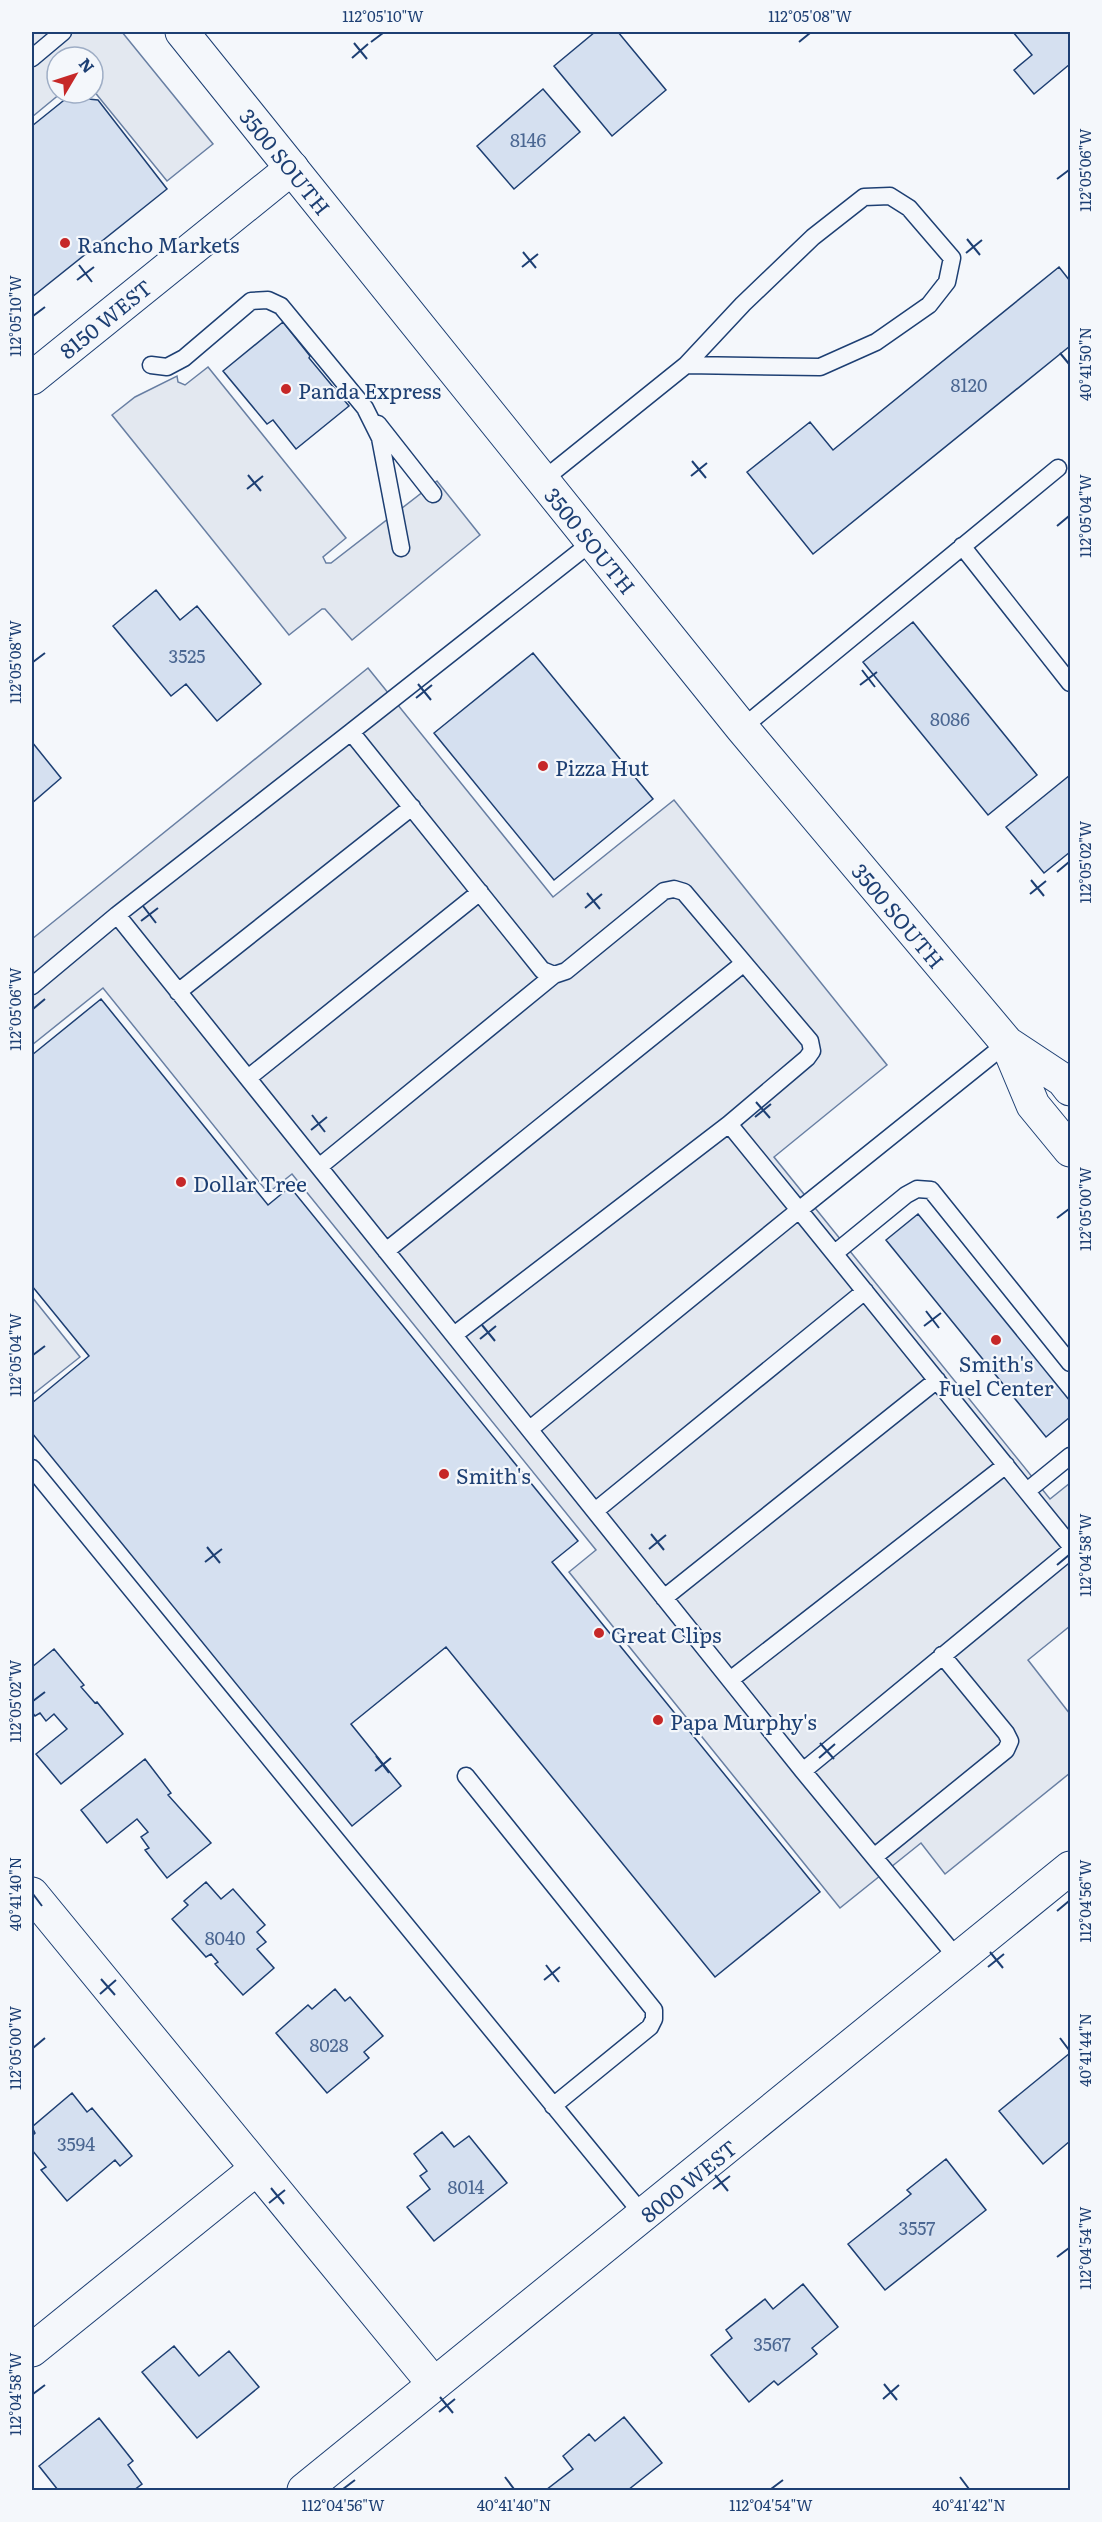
<svg xmlns="http://www.w3.org/2000/svg" width="1102" height="2522" viewBox="0 0 1102 2522" font-family="Literata,serif">
<rect width="100%" height="100%" fill="#f4f7fb"/>
<path fill="#e3e8f0" stroke="#687fa3" stroke-width="1.5" d="M32 32H122L213 144 167 181 93 90V57H57V93H61L32 117Z
M208 367 346 538 323 557 326 563H331L437 481 480 535 352 640 325 609H322L289 635 112 415 135 397 177 376 178 382 185 385Z
M368 668 553 897 674 800 887 1065 774 1157 1050 1499 1070 1483V1626L1028 1660 1070 1714V1773L945 1874 921 1843 840 1908 569 1572 596 1550 292 1174 268 1193 103 988 32 1045V939Z
M32 1297 80 1357 32 1395Z"/>
<path fill="#d5e0f0" stroke="#1d3f73" stroke-width="1.5" d="M595 32H618L666 90 612 136 554 66Z
M1013 32H1070V64L1034 94 1014 70 1032 55Z
M543 89 580 132 514 189 477 146Z
M68 97 98 100 167 189 32 297V126Z
M1059 267 1070 281V346L813 554 747 472 810 422 833 450Z
M283 322 310 356 309 358 349 406 296 449 273 420 267 424 223 371Z
M156 590 180 620 197 606 261 684 217 721 186 684 171 696 113 626Z
M913 622 1037 775 988 815 863 662Z
M533 653 653 799 554 880 434 733Z
M32 742 61 778 32 803Z
M1070 775V852L1044 873 1006 827Z
M101 999 268 1205 290 1187 578 1541 552 1562 820 1892 715 1977 446 1647 351 1724 401 1786 352 1826 32 1433V1403L89 1356 32 1286V1055Z
M918 1214 1070 1401V1417L1046 1437 886 1240Z
M54 1649 84 1685 81 1687 95 1703 97 1702 123 1734 61 1784 36 1754 67 1729 54 1714 46 1721 40 1713 35 1716 32 1712V1667Z
M145 1759 171 1793 168 1795 211 1843 167 1878 145 1850 149 1848 141 1837 148 1832 137 1819 107 1843 81 1810Z
M206 1882 221 1899 233 1889 265 1925 257 1932 266 1942 257 1949 274 1968 243 1995 215 1964 218 1962 211 1954 206 1957 172 1919 188 1905 184 1901Z
M335 1989 345 2001 350 1997 383 2036 364 2052 369 2058 327 2093 276 2033 308 2005 312 2009Z
M1070 2053V2141L1043 2164 999 2111Z
M72 2093 87 2112 92 2108 132 2156 120 2166 115 2160 67 2201 41 2170 46 2167 32 2150V2136L35 2133 32 2127Z
M442 2132 454 2147 469 2136 507 2183 434 2241 407 2207 430 2189 420 2176 427 2171 414 2154Z
M946 2159 986 2210 885 2290 848 2244 911 2194 907 2190Z
M803 2284 838 2327 812 2348 817 2354 778 2385 774 2381 749 2402 711 2355 732 2338 726 2330 765 2299 773 2309Z
M174 2346 199 2376 229 2351 259 2387 197 2438 142 2372Z
M624 2417 662 2463 628 2490H546L573 2469 563 2456 589 2434 595 2441Z
M99 2418 133 2461 128 2465 142 2484 134 2490H58L39 2466Z"/>
<g fill="none" stroke-linecap="round" stroke-linejoin="round">
<g stroke="#1d3f73" stroke-width="19">
<path id="lane" d="M32 58 63 32
M151 365 167 367 184 358 251 301 268 300 281 306 365 408 380 438 401 548
M378 424 433 494
M543 480 686 365 743 304 813 237 864 197 890 196 909 208 952 258 947 282 929 305 876 342 820 367 686 365
M592 542 351 732 542 970 554 975 566 971 664 891 674 889 684 892 810 1041 812 1051 807 1058 729 1124 799 1210 1007 1043
M962 546 1070 683
M742 728 1058 468
M117 915 803 1771 958 1959
M32 986 117 915 351 732
M178 992 412 807
M248 1078 480 892
M319 1167 554 975
M386 1251 744 963
M835 1253 906 1195 917 1189 931 1190 1070 1363
M454 1335 729 1124
M530 1429 799 1210 1070 1545
M32 1468 644 2216
M1027 1491 1070 1456
M595 1511 865 1291
M664 1598 937 1380
M730 1680 1006 1465
M803 1771 1070 1551
M466 1776 654 2010V2019L650 2027 553 2106
M874 1857 1006 1750 1010 1741 1006 1733 942 1655"/>
</g>
<g stroke="#1d3f73" stroke-width="35">
<path id="street" d="M32 378 292 168
M32 1894 434 2384
M32 2350 256 2169"/>
</g>
<g stroke="#1d3f73" stroke-width="35">
<path id="secondary" d="M304 2490 1070 1868"/>
</g>
<g stroke="#1d3f73" stroke-width="35">
<path id="primary" d="M182 32 742 728 1007 1043 1033 1105 1070 1150
M1007 1043 1063 1080 1070 1089"/>
</g>
<use href="#lane" stroke="#f4f7fb" stroke-width="16"/>
<use href="#street" stroke="#f4f7fb" stroke-width="33"/>
<use href="#secondary" stroke="#f4f7fb" stroke-width="33"/>
<use href="#primary" stroke="#f4f7fb" stroke-width="33"/>
</g>
<path fill="none" stroke="#1d3f73" stroke-width="2" d="M371 42 383 33M799 42 810 33M354 43 367 59M352 58 368 44M1057 179 1069 170M967 239 980 255M523 252 536 268M966 253 982 240M79 265 92 282M522 267 538 254M77 280 94 267M33 316 45 307M1060 353 1069 364M692 461 706 478M248 475 261 491M691 476 707 463M247 489 263 476M1057 526 1069 516M33 662 45 653M862 670 875 687M418 684 431 700M860 685 877 672M416 698 432 685M1057 872 1069 862M1031 880 1044 896M587 893 600 909M1030 894 1046 881M143 906 156 923M585 908 602 894M141 921 158 908M33 1009 45 999M756 1102 770 1118M312 1115 325 1132M755 1117 771 1104M311 1130 327 1117M1057 1218 1069 1209M926 1311 939 1328M482 1325 495 1341M924 1326 941 1313M480 1339 496 1326M33 1355 45 1346M651 1534 664 1550M207 1547 220 1563M649 1549 666 1535M205 1562 222 1549M1057 1565 1069 1555M33 1701 45 1692M820 1743 834 1759M376 1756 389 1773M819 1758 835 1744M375 1771 391 1758M33 1894 42 1906M1057 1911 1069 1901M990 1952 1003 1968M546 1965 559 1982M988 1967 1004 1954M101 1979 115 1995M544 1980 560 1967M100 1994 116 1980M1060 2038 1069 2050M33 2048 45 2038M715 2175 728 2191M271 2188 284 2204M713 2189 730 2176M269 2203 285 2190M1057 2257 1069 2248M884 2384 897 2400M33 2394 45 2385M440 2397 453 2413M883 2399 899 2385M439 2412 455 2399M505 2477 514 2489M960 2477 969 2489M343 2489 355 2480M771 2489 783 2480"/>
<g fill="#c62828" stroke="#f4f7fb" stroke-width="2">
<circle cx="65" cy="243" r="6"/>
<circle cx="286" cy="389" r="6"/>
<circle cx="543" cy="766" r="6"/>
<circle cx="181" cy="1182" r="6"/>
<circle cx="996" cy="1340" r="6"/>
<circle cx="444" cy="1474" r="6"/>
<circle cx="599" cy="1633" r="6"/>
<circle cx="658" cy="1720" r="6"/>
</g>
<g text-anchor="middle" dominant-baseline="central" stroke-width="4.5" stroke-linejoin="round" paint-order="stroke">
<g font-size="18" fill="#4b6792">
<text x="528" y="139">8146</text>
<text x="969" y="384">8120</text>
<text x="187" y="655">3525</text>
<text x="950" y="718">8086</text>
<text x="225" y="1937">8040</text>
<text x="329" y="2044">8028</text>
<text x="76" y="2143">3594</text>
<text x="466" y="2186">8014</text>
<text x="917" y="2227">3557</text>
<text x="772" y="2343">3567</text>
</g>
<g font-size="21" fill="#1d3f73" stroke="#f4f7fb">
<text transform="translate(286 161) rotate(51)">3500 SOUTH</text>
<text transform="translate(105 318) rotate(-39)">8150 WEST</text>
<text transform="translate(591 540) rotate(51)">3500 SOUTH</text>
<text transform="translate(899 915) rotate(50)">3500 SOUTH</text>
<text transform="translate(688 2180) rotate(-39)">8000 WEST</text>
</g>
<g font-size="21" fill="#1d3f73" stroke="#f4f7fb" text-anchor="start">
<text x="77" y="243">Rancho Markets</text>
<text x="298" y="389">Panda Express</text>
<text x="555" y="766">Pizza Hut</text>
<text x="193" y="1182">Dollar Tree</text>
<text x="996" y="1362" text-anchor="middle">Smith's<tspan x="996" dy="24">Fuel Center</tspan></text>
<text x="456" y="1474">Smith's</text>
<text x="611" y="1633">Great Clips</text>
<text x="670" y="1720">Papa Murphy's</text>
</g>
</g>
<rect width="1102" height="2522" fill="none" stroke="#f4f7fb" stroke-width="66"/>
<g transform="translate(75 75) rotate(51)"><circle r="28" fill="#f4f7fb" stroke="#9eadc5" stroke-width="1.5"/>
<path d="M0-4.5L10 22L0 15L-10 22Z" fill="#c62828"/>
<text y="-9" font-size="16" font-weight="bold" text-anchor="middle" fill="#1d3f73">N</text>
</g>
<rect x="33" y="33" width="1036" height="2456" fill="none" stroke="#1d3f73" stroke-width="2"/>
<g font-size="15" text-anchor="middle" fill="#1d3f73">
<text x="383" y="22">112°05'10"W</text>
<text x="810" y="22">112°05'08"W</text>
<text transform="translate(1086 170) rotate(-90)" y="5">112°05'06"W</text>
<text transform="translate(16 316) rotate(-90)" y="5">112°05'10"W</text>
<text transform="translate(1086 364) rotate(-90)" y="5">40°41'50"N</text>
<text transform="translate(1086 516) rotate(-90)" y="5">112°05'04"W</text>
<text transform="translate(16 662) rotate(-90)" y="5">112°05'08"W</text>
<text transform="translate(1086 862) rotate(-90)" y="5">112°05'02"W</text>
<text transform="translate(16 1009) rotate(-90)" y="5">112°05'06"W</text>
<text transform="translate(1086 1209) rotate(-90)" y="5">112°05'00"W</text>
<text transform="translate(16 1355) rotate(-90)" y="5">112°05'04"W</text>
<text transform="translate(1086 1555) rotate(-90)" y="5">112°04'58"W</text>
<text transform="translate(16 1701) rotate(-90)" y="5">112°05'02"W</text>
<text transform="translate(16 1894) rotate(-90)" y="5">40°41'40"N</text>
<text transform="translate(1086 1901) rotate(-90)" y="5">112°04'56"W</text>
<text transform="translate(16 2048) rotate(-90)" y="5">112°05'00"W</text>
<text transform="translate(1086 2050) rotate(-90)" y="5">40°41'44"N</text>
<text transform="translate(1086 2248) rotate(-90)" y="5">112°04'54"W</text>
<text transform="translate(16 2394) rotate(-90)" y="5">112°04'58"W</text>
<text x="343" y="2511">112°04'56"W</text>
<text x="514" y="2511">40°41'40"N</text>
<text x="771" y="2511">112°04'54"W</text>
<text x="969" y="2511">40°41'42"N</text>
</g>
</svg>
